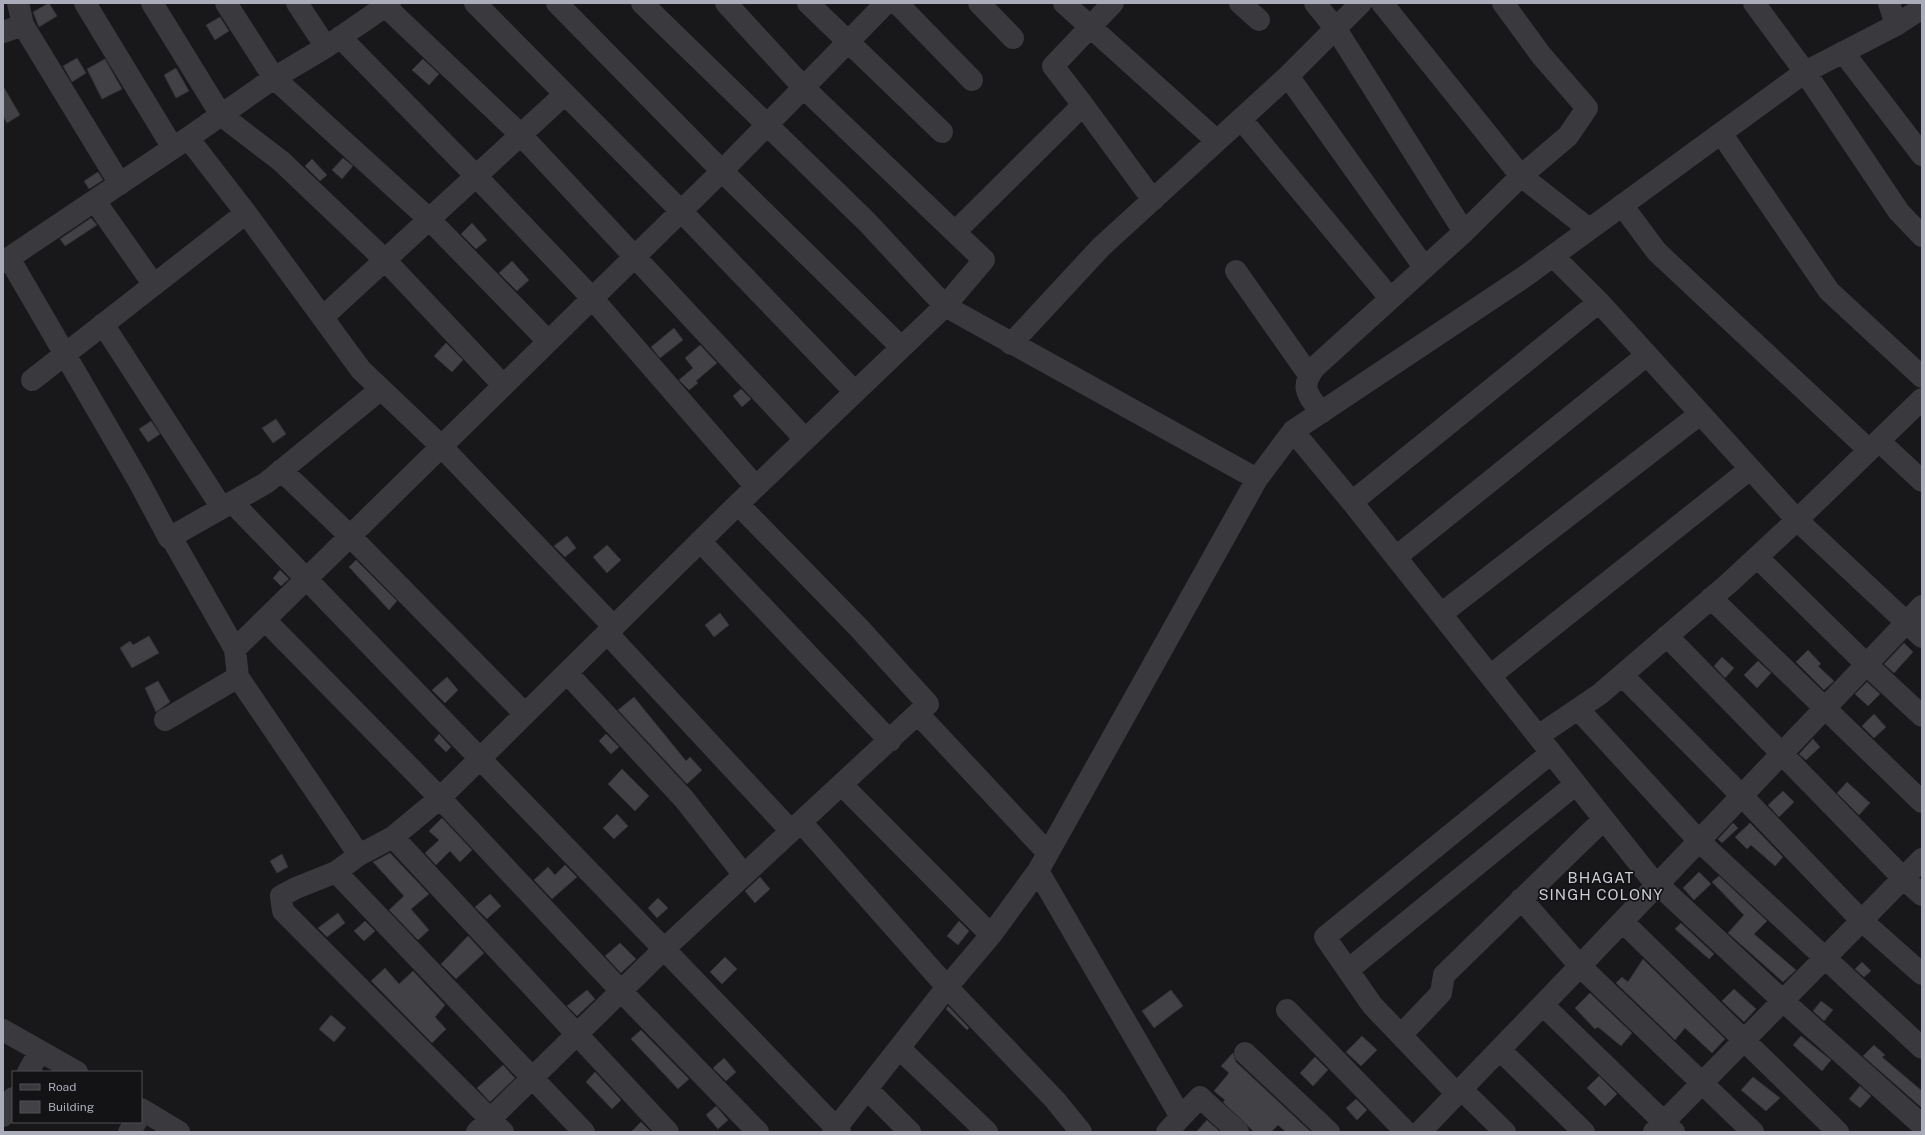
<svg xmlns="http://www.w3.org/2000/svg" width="1925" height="1135" viewBox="0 0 1925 1135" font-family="'Public Sans',sans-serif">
<rect width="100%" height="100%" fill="#181719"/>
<path fill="#424246" stroke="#323135" d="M49 3 57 16 39 27 33 12Z
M220 17 229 31 215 40 206 25Z
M77 58 86 73 72 82 63 66Z
M105 59 122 89 102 99 87 69Z
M423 59 439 74 429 85 412 70Z
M176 68 189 91 176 98 164 75Z
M3 86 20 115 7 123 3 116Z
M343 158 353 166 342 179 332 170Z
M312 159 327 175 320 181 305 166Z
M98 172 103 180 89 189 84 181Z
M91 218 97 225 65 246 60 239Z
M472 223 487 240 476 249 461 234Z
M512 261 529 280 517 291 499 273Z
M674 328 683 340 660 358 651 347Z
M446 343 463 360 452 372 434 356Z
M700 345 717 363 696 381 698 383 689 390 679 380 693 368 685 358Z
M741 389 751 399 742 407 733 396Z
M276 419 286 434 273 443 262 428Z
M151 421 160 434 148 442 139 429Z
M567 536 576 548 565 557 554 546Z
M607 545 621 560 607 573 593 557Z
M356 560 397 601 389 610 349 567Z
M280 570 289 579 281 586 273 578Z
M720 613 729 625 714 637 705 625Z
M149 636 159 653 132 668 120 648 130 641 133 645Z
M1904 643 1913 652 1894 673 1884 664Z
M1808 650 1821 664 1818 666 1834 681 1824 690 1796 662Z
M1722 657 1734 668 1725 678 1714 666Z
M1758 661 1771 673 1757 688 1744 675Z
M447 677 458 690 445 703 432 690Z
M158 681 170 702 156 712 145 688Z
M1867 682 1880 694 1868 706 1855 694Z
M634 697 686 761 690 757 702 770 687 784 618 710Z
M1874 714 1886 727 1874 738 1862 726Z
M439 734 451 747 446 752 434 740Z
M606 734 619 747 611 754 599 741Z
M1813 739 1820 747 1806 760 1799 754Z
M622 769 649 796 635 811 608 784Z
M1847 782 1870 803 1859 815 1837 793Z
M1783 791 1794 802 1779 817 1768 805Z
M617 814 628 826 614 839 603 828Z
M442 818 472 850 460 862 450 851 436 865 425 853 439 840 429 831Z
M1733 823 1738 828 1722 843 1718 839Z
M1750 823 1783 857 1775 866 1751 845 1747 849 1735 837Z
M390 853 429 894 411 909 429 930 418 940 389 910 404 896 373 862Z
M282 854 288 867 277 873 270 861Z
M565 865 577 877 552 899 534 880 548 867 555 875Z
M1699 872 1711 884 1694 900 1683 888Z
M1719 876 1767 921 1754 934 1796 970 1783 982 1728 933 1744 915 1712 882Z
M760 877 770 889 755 903 745 891Z
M490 894 501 906 487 919 475 907Z
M658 898 668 908 657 918 648 908Z
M338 913 345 923 327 937 318 928Z
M365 921 375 931 364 941 354 931Z
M959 921 969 931 958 945 947 936Z
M1681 923 1714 954 1709 959 1675 929Z
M468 936 484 953 456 979 441 964Z
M620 943 636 959 621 973 605 956Z
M725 957 737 969 722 984 710 972Z
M1643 959 1725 1039 1712 1053 1685 1028 1675 1040 1616 983 1622 977 1628 982Z
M1862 962 1871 971 1864 977 1855 969Z
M385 968 399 984 413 971 445 1005 435 1017 446 1029 432 1043 371 981Z
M1734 989 1756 1009 1744 1022 1722 1001Z
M587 990 595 999 577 1016 567 1006Z
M1171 990 1183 1006 1154 1028 1142 1011Z
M1590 993 1632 1033 1621 1046 1598 1027 1595 1029 1575 1008Z
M1821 1001 1833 1010 1824 1021 1813 1011Z
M948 1006 969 1028 967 1030 946 1009Z
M331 1015 346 1028 334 1042 319 1029Z
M641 1030 689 1079 678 1089 631 1039Z
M1362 1036 1377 1050 1361 1066 1346 1052Z
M1801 1036 1831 1060 1822 1071 1793 1045Z
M1874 1045 1885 1055 1882 1057 1922 1091V1108L1863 1056Z
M1233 1053 1236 1062 1311 1132H1286L1278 1125 1271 1132H1254L1223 1102 1225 1100 1214 1091 1229 1073 1221 1066Z
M1315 1057 1328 1070 1313 1086 1300 1073Z
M724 1058 736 1072 726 1081 713 1068Z
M503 1065 515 1078 490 1102 477 1088Z
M595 1072 621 1100 612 1109 586 1082Z
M1599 1076 1617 1094 1605 1106 1587 1088Z
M1753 1077 1780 1098 1766 1111 1741 1090Z
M1860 1086 1871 1096 1860 1108 1849 1099Z
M1356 1099 1367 1110 1357 1120 1346 1108Z
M716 1106 728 1120 718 1129 706 1115Z
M1207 1120 1219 1131 1218 1132H1196Z
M641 1122 651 1132H631Z"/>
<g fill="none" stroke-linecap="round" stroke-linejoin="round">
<path stroke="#39393e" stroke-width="22" d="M85 3 173 148
M152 3 221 115 281 161 385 260 503 385
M226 3 274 78 429 219 548 341
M297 3 326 47
M382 3 521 135 805 439
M475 3 681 211 855 392
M557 3 722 171 901 347
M642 3 867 222 945 306 984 260 804 88 726 3
M808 3 942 132
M897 3 972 80
M979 3 1013 38
M1064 3 1217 141
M1240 3 1259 20
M1315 3 1336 29 1464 232
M1382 3 1521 176 1589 229
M1754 3 1805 72 1899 212 1922 236
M1889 3 1896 25
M23 25 120 184
M3 32 23 25 18 3
M340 37 476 176 592 298 756 487
M1843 52 1922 155
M1288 76 1424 267
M1083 105 1153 200
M1241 119 1390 298
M1721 133 1829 291 1922 377
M188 138 246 213
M95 201 154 285
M1622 205 1657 252 1869 450
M955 232 1083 105 1053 66 1113 3
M1553 256 1599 302
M9 258 138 480 169 538 266 483 381 389
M3 262 188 138 274 78 326 47 390 3
M1236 271 1309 375
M323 317 565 94
M103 324 222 508
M1011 344 1101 247 1288 76 1361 3
M32 380 246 213 361 370 441 446 614 627
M1321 413C1308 394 1299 388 1315 367L1464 232 1521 176 1568 136 1587 108 1541 55 1503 3
M1293 431 1352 502 1657 886 1664 890 1783 1001 1922 1125
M1879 441 1922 481
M281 470 350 536 525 714
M1257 479 1293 431 1524 277 1805 72 1896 25 1922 8
M232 502 664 949 928 704 859 628 738 504
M1352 502 1599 302 1797 520 1922 637
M171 537 235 649
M700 541 890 741
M1396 557 1647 355
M1757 557 1867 665 1922 716
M1711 598 1922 802
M1441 614 1700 414
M265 620 440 798 621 991 758 1132
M607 633 791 831
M1667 636 1903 878 1922 895
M567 673 684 799 744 875
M1622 675 1742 796 1861 920 1922 974
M1490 676 1750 469
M1578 709 1699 841 1922 1048
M919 715 1048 853
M165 720 238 677
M1538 736 1600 694 1729 583 1797 520 1922 399
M842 785 991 935
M801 822 947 987 1055 1100 1081 1132
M393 837 668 1132
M359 855 238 677 235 649 722 171 886 3
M1038 871 1181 1117 1167 1132
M336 872 584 1132
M1521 899 1580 966 1753 1132
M1623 922 1838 1132
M1348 970 1576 784
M1543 1005 1674 1132
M1287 1010 1406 1132
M3 1030 77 1072
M1401 1035 1441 993 1444 975 1604 819
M899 1048 987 1132
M1500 1050 1584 1132
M1245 1053 1329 1132
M28 1072 40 1051
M867 1089 910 1132
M1461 1089 1505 1132
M1457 1094 1372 1005 1325 937 1551 753
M141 1109 179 1132
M3 1116 13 1098
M1181 1117 1200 1097 1238 1132
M129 1132 136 1122
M477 1132 664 949 840 1132
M503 1132 283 911 281 896 296 888 336 872 359 855 393 837 440 798 738 504 945 306 1257 479 1038 871 991 935 947 987 833 1132
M1420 1132 1580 966 1922 606
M1654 1132 1922 859"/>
</g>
<g text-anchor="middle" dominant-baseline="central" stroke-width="3.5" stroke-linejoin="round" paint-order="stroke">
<g font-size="15" letter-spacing="1" fill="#cbcdd5" stroke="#131214">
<text x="1601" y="877">BHAGAT<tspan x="1601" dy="17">SINGH COLONY</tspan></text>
</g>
</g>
<rect width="1925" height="1135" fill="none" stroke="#aaadb9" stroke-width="8"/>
<rect x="12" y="1071" width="130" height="52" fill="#131214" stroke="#4f5056"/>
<rect x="20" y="1084" width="20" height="6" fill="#39393e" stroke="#4f5056"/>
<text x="48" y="1091" font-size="12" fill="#aaadb9">Road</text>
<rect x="20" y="1101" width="20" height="12" fill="#424246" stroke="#4f5056"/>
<text x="48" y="1111" font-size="12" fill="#aaadb9">Building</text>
</svg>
